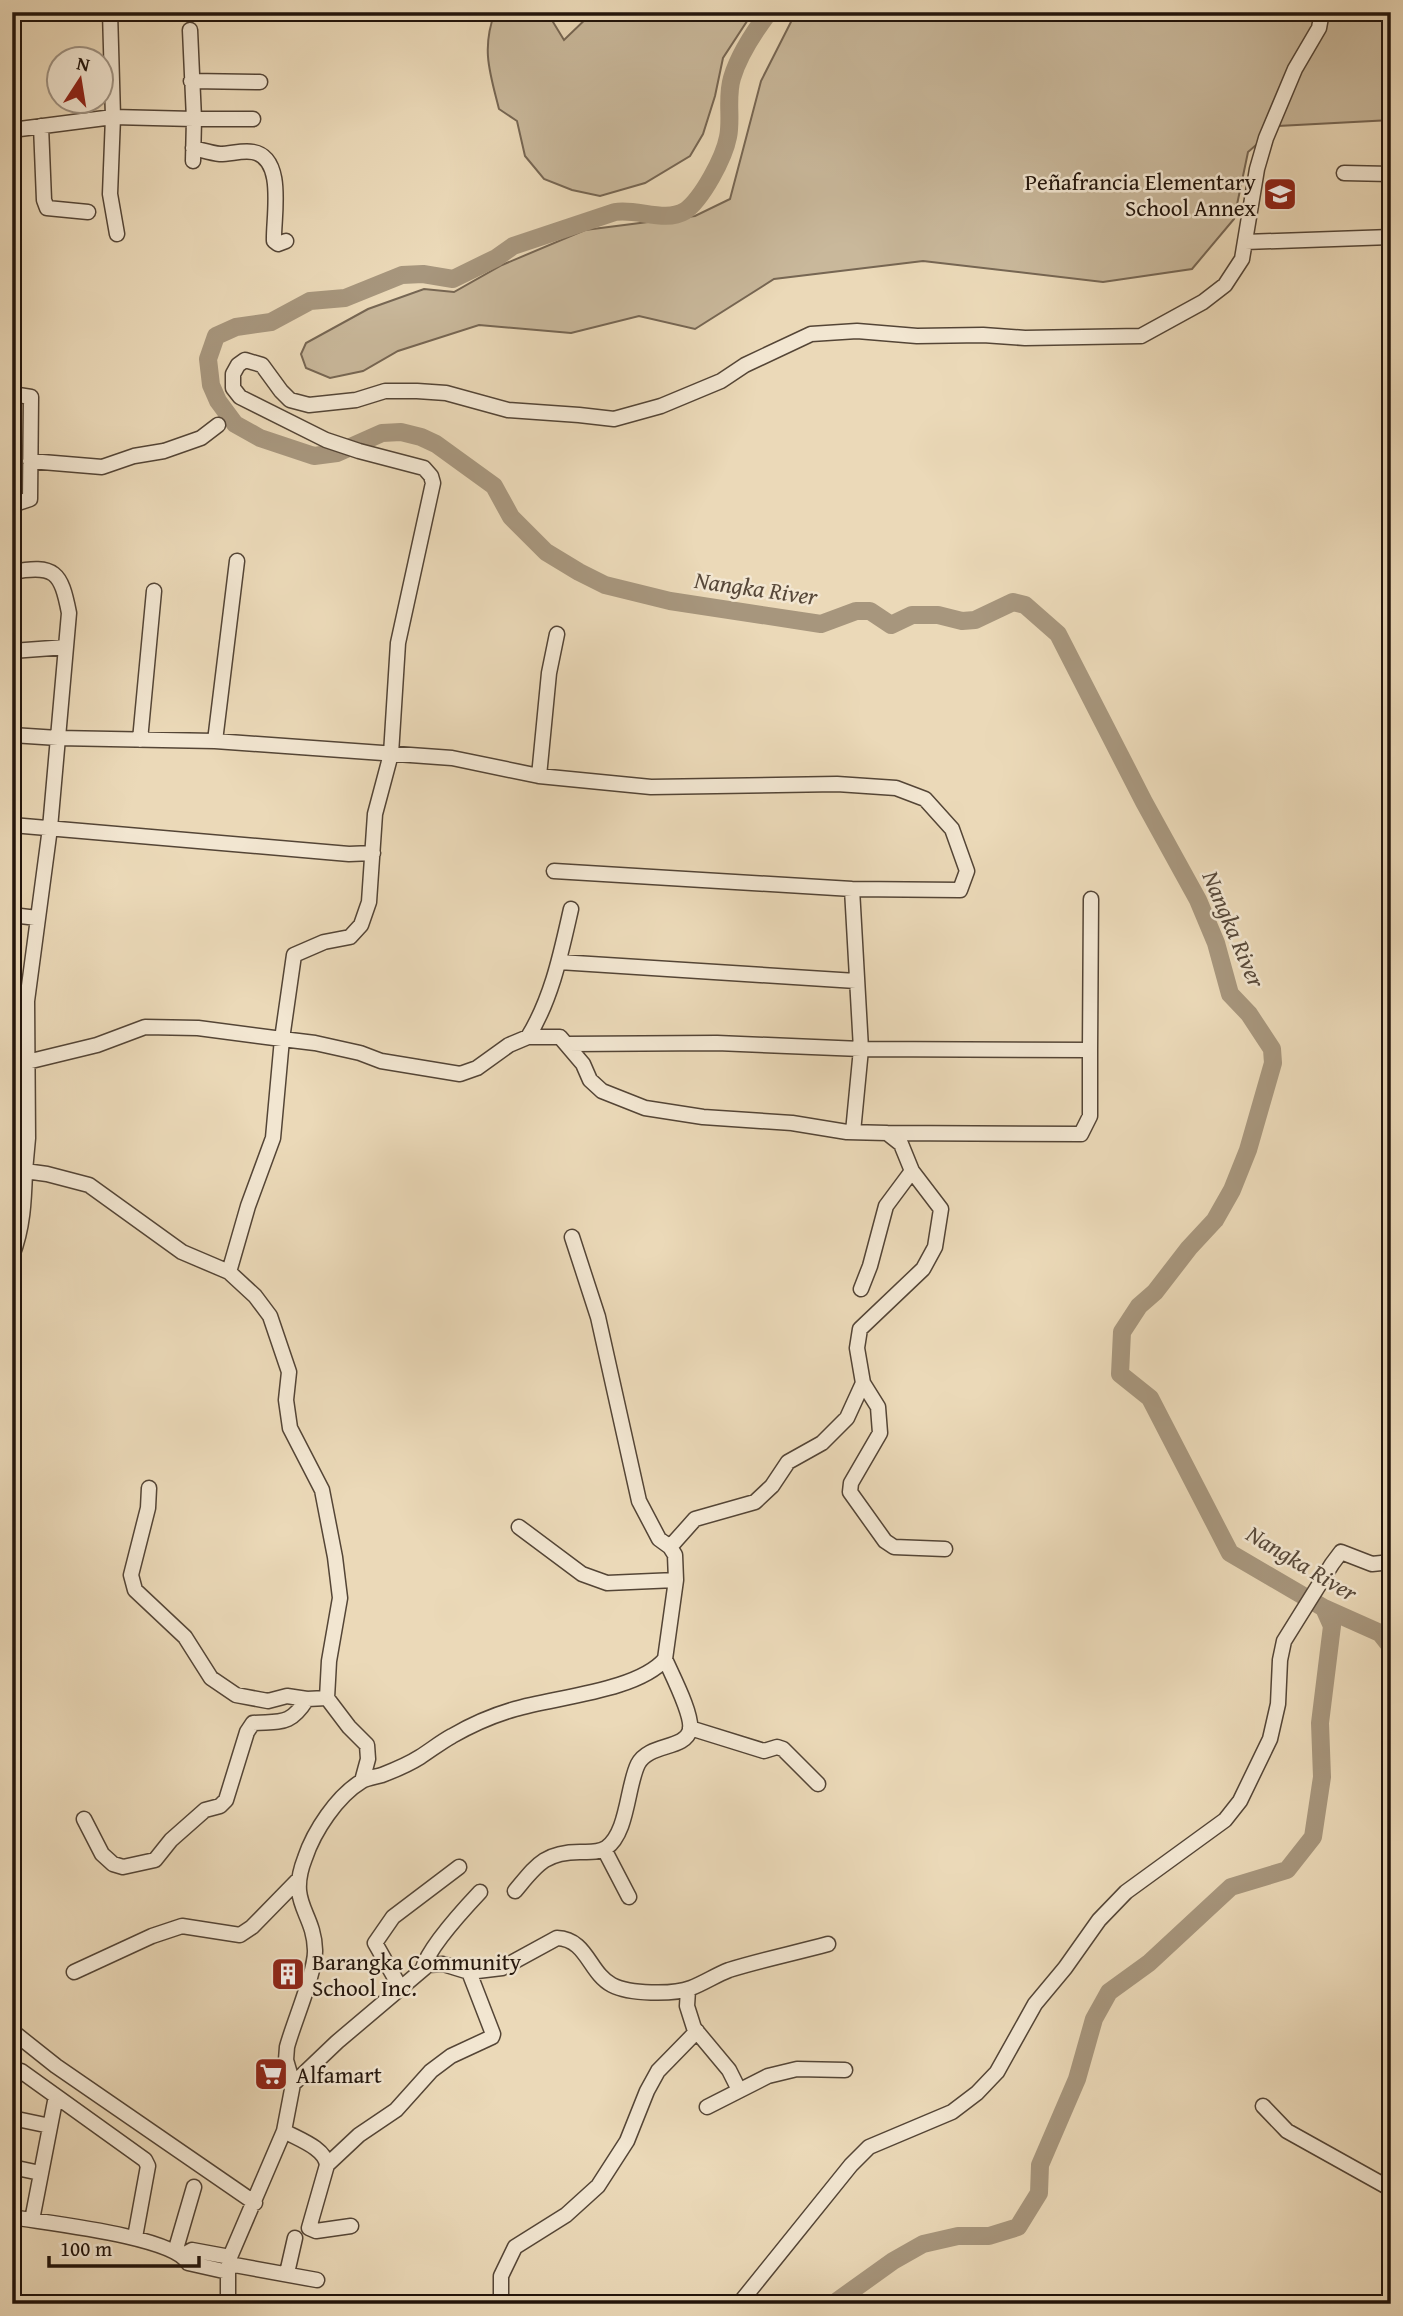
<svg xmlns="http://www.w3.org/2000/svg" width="1403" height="2316" viewBox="0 0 1403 2316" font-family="'Gentium Book Plus',serif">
<rect width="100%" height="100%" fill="#ebd9b8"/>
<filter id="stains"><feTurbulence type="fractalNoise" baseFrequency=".00286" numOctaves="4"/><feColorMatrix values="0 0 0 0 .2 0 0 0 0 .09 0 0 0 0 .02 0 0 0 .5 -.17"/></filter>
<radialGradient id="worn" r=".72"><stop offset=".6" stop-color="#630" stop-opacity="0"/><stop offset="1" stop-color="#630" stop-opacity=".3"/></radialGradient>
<path fill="#c9b89b" stroke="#766653" stroke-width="2" d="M495 12H545L550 17 564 40 593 12H753L723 58 715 96 703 134 690 156 645 183 600 196 572 190 544 179 525 156 517 121 499 109C490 73 481 49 495 12Z
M796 12H1391V120L1278 126 1248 152 1234 219 1192 269 1103 282 923 261 774 279 695 329 639 316 571 333 479 325 398 351 363 371 330 378 306 368 301 354 306 343 368 309 424 289 454 292 502 265 585 230 695 216 730 199 761 81Z"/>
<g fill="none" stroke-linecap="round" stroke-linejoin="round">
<path stroke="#a7967d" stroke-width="18" d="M769 12C754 32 739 54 732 78 726 98 732 118 728 137 724 158 702 199 685 211 665 223 637 208 615 212L513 246 496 258 453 279 423 274 402 275 345 298 310 301 271 322 236 327 216 336 208 359 211 385 218 401 235 424 260 438 314 456 337 453 382 433 401 432 421 437 436 444 494 486 511 517 546 552 579 572 605 585 670 601 821 624 856 611H870L891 625 912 615H938L962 621 975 620 1013 602 1025 605 1058 634 1144 802 1198 900 1216 943 1230 994 1249 1014 1272 1049 1273 1063 1248 1150 1232 1190 1215 1220 1189 1248 1155 1292 1139 1306 1122 1332 1120 1374 1150 1398 1230 1553 1324 1608 1380 1633 1391 1647
M833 2304 893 2261 923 2244 958 2236H989L1018 2227 1039 2193 1040 2165 1077 2079 1094 2019 1109 1992 1149 1963 1231 1887 1287 1870 1313 1837 1322 1777 1320 1723 1332 1626 1324 1608"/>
<g stroke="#544536" stroke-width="17">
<path id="minor" d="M110 12 113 117 110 194 117 234
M191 81 260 82
M41 126 44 200 47 208 88 212
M12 130 113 117 194 119 190 30
M193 148C202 150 211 153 220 154 231 154 242 150 253 152 286 158 273 218 274 241L278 244 286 241
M193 161 194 119H253
M1344 173 1391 174
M1245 242 1391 237
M12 394 31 397 30 499 12 505
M30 461 102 467 134 456 164 451 201 438 218 425
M12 572C55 564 61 572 69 613L50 828 27 1001 28 1138 25 1171 47 1174 89 1185 182 1252 229 1272 255 1296 270 1316 289 1372 286 1400 290 1428 322 1490 335 1557 340 1598 329 1661 327 1698 349 1727 367 1745 368 1759 362 1781
M12 651 66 647
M12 735 58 738 215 741 452 758 539 776 651 787 837 784 896 788 925 799 952 829 967 871 960 890 852 889 554 871
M140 740 154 591
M215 741 237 561
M539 776 549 673 557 634
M12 825 349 854 373 853
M852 889 861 1049 853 1132
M12 915 37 918
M559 962 856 981
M528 1037C552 998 561 953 571 909
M567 1044 717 1043 861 1049 1090 1050V1116L1081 1134 887 1133
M1090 1050 1091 899
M27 1062 97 1045 145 1027 198 1028 282 1039 273 1138 248 1206 229 1272
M912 1171 901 1144 887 1133 847 1132 792 1123 703 1117 645 1108 602 1091 590 1080 583 1064 560 1037H528L509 1045 477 1068 460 1074 381 1061 360 1053 315 1043 282 1039 294 955 324 942 350 937 361 925 369 902 375 814 391 754 398 643 433 483 431 476 424 468 359 451 326 440 240 397 233 388V374L238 365 245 360 262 365 281 391 290 400 309 405 356 400 385 391H417L446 393 508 410 579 415 614 419 661 406 721 381 745 365 811 334 857 331 917 336 983 335 1025 338 1141 336 1203 302 1225 285 1242 259 1257 169 1266 138 1295 69 1319 28 1322 12
M12 1256C23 1228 24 1201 25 1171
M863 1383 878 1407 880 1433 851 1483 850 1492 885 1541 894 1547 945 1549
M149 1488 148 1508 131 1575 135 1590 185 1637 211 1678 236 1695 268 1701 287 1696 307 1699 327 1698
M519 1527 582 1574 607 1583 676 1580
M670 1547 695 1519 755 1502 772 1486 788 1462 822 1443 847 1418 863 1383 857 1348 860 1329 923 1269 935 1247 941 1209 912 1171 886 1206 870 1266 861 1289
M690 1728 764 1751 777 1747 783 1749 818 1784
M84 1819 102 1854 113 1864 123 1867 155 1860 171 1840 205 1810 220 1806 226 1800 247 1732 253 1723C281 1721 290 1726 307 1699
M604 1849 629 1897
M515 1891C536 1866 544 1852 580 1852 589 1852 598 1853 606 1848 628 1833 627 1786 638 1764 649 1743 685 1750 690 1730 693 1715 672 1675 665 1659
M423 1968C429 1947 464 1909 480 1892
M74 1972 152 1936 182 1926 240 1935 252 1927 297 1881
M400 1987 375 1943 393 1917 459 1867
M688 1990 687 2006 694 2028 729 2070 739 2090
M12 2031 56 2066 255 2203
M12 2069 21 2071 145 2160 148 2166 135 2237
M293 2084 337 2042 428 1965 443 1964 469 1972 502 1968 557 1938C587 1939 589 1973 612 1985 629 1994 673 1995 691 1988 704 1983 716 1975 729 1970 761 1960 795 1953 828 1944
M1263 2106 1287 2131 1391 2189
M707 2107 768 2076 797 2069 845 2070
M12 2118 50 2126
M284 2131C298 2139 325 2148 327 2165L309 2228 316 2231 351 2226
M327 2165 359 2135 396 2110 431 2071 451 2056 492 2037 493 2034 469 1972
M12 2167 40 2173
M12 2217C46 2223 172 2236 188 2263L228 2272
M32 2220 56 2096
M175 2252 194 2187
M183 2255 192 2250 230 2257
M229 2264 317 2280
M287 2273 295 2238
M228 2304V2272L230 2257 284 2131 293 2084 286 2060 287 2047C293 2024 316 1971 315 1950 314 1911 287 1904 305 1858 314 1831 337 1796 362 1781 367 1778 375 1777 382 1775 395 1770 409 1764 420 1757 431 1750 441 1742 452 1736 471 1725 494 1715 515 1709 555 1697 638 1691 665 1659L676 1580 675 1555 670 1547 659 1539 639 1501 598 1317 572 1237
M501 2304V2276L515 2247 566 2215 598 2186 627 2141 647 2091 658 2071 697 2031
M739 2304 851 2165 869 2147 952 2112 977 2093 997 2072 1035 2004 1065 1968 1099 1920 1126 1892 1225 1820 1240 1801 1270 1739 1278 1704 1280 1660 1284 1641 1332 1564 1341 1552 1372 1564 1391 1562"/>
</g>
<use href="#minor" stroke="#f2e6d1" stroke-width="14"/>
</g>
<defs>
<g id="school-square" transform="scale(1.75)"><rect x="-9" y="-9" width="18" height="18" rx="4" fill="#8f2418" stroke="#f2e6d1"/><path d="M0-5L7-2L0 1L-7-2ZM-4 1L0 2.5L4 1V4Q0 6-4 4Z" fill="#fff"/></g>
<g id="building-square" transform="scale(1.75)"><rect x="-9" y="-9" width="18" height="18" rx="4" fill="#8f2418" stroke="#f2e6d1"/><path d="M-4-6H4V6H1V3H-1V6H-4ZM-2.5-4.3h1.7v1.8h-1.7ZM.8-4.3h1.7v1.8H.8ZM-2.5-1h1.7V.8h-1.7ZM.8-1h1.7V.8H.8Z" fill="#fff"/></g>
<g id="supermarket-square" transform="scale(1.75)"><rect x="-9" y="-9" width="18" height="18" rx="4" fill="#8f2418" stroke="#f2e6d1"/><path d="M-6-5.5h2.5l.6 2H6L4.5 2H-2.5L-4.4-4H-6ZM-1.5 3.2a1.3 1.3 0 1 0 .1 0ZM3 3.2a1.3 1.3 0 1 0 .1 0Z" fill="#fff"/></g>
</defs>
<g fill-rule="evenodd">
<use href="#school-square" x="1280" y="194"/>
<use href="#building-square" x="288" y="1974"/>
<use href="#supermarket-square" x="271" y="2074"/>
</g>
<g text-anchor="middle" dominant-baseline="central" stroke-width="5" stroke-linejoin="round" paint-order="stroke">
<g font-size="23" fill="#22140b" stroke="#f2e6d1" text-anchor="start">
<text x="1256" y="181" text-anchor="end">Peñafrancia Elementary<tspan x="1256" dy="26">School Annex</tspan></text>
<text x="312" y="1961">Barangka Community<tspan x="312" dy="26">School Inc.</tspan></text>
<text x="296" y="2074">Alfamart</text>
</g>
<g font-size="24" font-style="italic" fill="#574839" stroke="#f2e6d1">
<text transform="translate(756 588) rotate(8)">Nangka River</text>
<text transform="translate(1234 929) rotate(67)">Nangka River</text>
<text transform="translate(1302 1563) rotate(31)">Nangka River</text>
</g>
</g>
<rect width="1403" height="2316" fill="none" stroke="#ebd9b8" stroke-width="42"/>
<rect x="14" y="14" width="1375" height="2288" fill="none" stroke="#22140b" stroke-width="3.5"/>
<rect x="21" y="21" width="1361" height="2274" fill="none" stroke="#22140b" stroke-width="2"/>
<g transform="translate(80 80) rotate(12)"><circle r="33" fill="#f2e6d1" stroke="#9f9282" stroke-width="2"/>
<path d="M0-5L12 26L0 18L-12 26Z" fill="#8f2418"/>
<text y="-10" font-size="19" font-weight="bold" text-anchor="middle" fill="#22140b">N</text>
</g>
<path d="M49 2256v10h150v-10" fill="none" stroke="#22140b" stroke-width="3.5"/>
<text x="60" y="2256" font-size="21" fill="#22140b" stroke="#f2e6d1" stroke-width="5" paint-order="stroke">100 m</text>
<rect width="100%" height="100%" filter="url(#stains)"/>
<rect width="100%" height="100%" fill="url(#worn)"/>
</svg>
